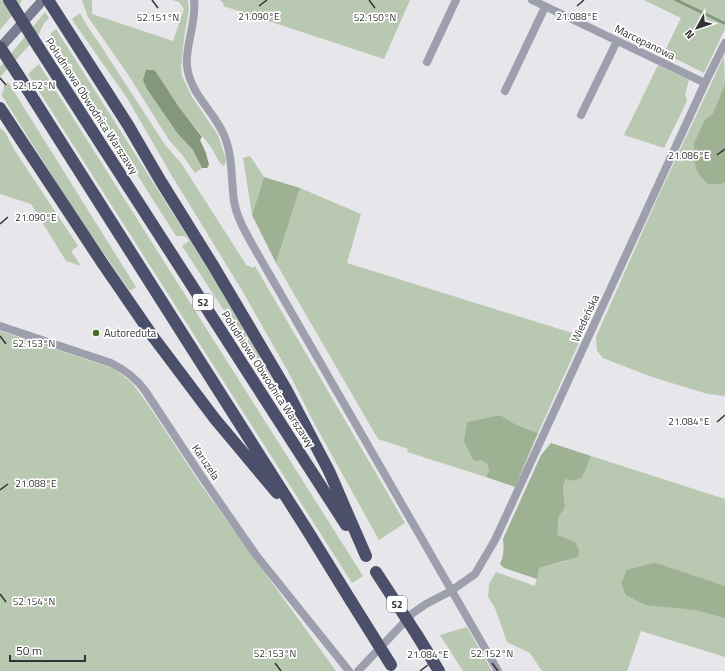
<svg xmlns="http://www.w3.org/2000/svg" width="725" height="671" viewBox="0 0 725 671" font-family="'Titillium Web',sans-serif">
<rect width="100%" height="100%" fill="#e6e6eb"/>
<path fill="#b9c8b0" d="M0 0H22L15 12 0 30Z
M82 0H92V14L173 41 184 9 179 2 172 0H188L189 9 184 38 181 68 182 76 192 97 218 135 226 160 224 166 220 163 211 147 179 107 156 72 178 134 193 150 202 168 195 173 183 156 169 140 129 76 93 24 88 17Z
M220 0H410L384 59 223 6 224 4Z
M644 0H725V29L704 73 664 53 681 18Z
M45 12 49 18 44 23 38 36 0 77V67Z
M80 13 86 24 105 52 165 145 181 163 247 266H250L252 268 255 266 405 523 379 540 314 423 290 375 243 292 172 176 127 98 75 24 72 19Z
M56 29 216 282 278 389H275L182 246 189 241C186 235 182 236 176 236L50 37 51 33Z
M724 56 725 83 713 113 704 121 693 145 696 153 695 165 721 184 725 182V396L708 394 652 377 603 358 597 351 596 337 658 197Z
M39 64 363 576 352 583 28 74Z
M658 65 689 80 685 94 687 101 664 148 624 135Z
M8 82 136 287 130 291 73 209 1 94 3 93 4 86Z
M0 128 5 132 15 151 78 246 71 251 81 266 66 261 31 204 0 194Z
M250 156 264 177 252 215 243 158Z
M300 188 361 214 347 263 582 336 538 433 515 424 500 415 467 422 481 459 487 464 489 470 486 477 407 452 408 449 378 439 276 263Z
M0 331 115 369 132 383 147 403 199 482 336 671H0Z
M591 456 725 499V657L641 631 627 671H542L530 653 507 642 495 608 488 597 489 584 496 572 535 586 539 568 566 561 556 535 558 528V518L565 507 563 486 566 479 573 481 586 469Z
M467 627 492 671H463L440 635Z"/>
<path fill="#9fb193" d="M725 83V182L721 184H708C702 178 696 173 695 164 694 155 697 155 693 145L704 121 713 113Z
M264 177 300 188 276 263 252 215Z
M500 415 515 424 538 433 515 487 486 477 489 470 487 464 481 460 477 461 473 460 464 441 467 422Z
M551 443 591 456 586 469 581 478 573 481 566 479 563 486 565 507 558 518V528L557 535 575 542 579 550 578 557 539 568 537 579 504 568 500 564C504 556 504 548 503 539L541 455Z
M656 563 725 586V618L696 610 645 605 626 595 621 583 627 570 649 564Z"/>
<path fill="#85977a" d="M146 70H153L156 72 179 107 202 137 200 140 206 153 209 165 207 168H202L193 150 178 134 147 89 143 80Z"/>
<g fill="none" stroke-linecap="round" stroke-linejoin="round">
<path stroke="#85977a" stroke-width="3" d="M676 0 724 23"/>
<path stroke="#9d9fad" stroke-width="8" d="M194 0C197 22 185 44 187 66 190 94 214 111 224 135 233 156 231 179 234 201 237 219 247 235 256 251L498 671
M532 0 705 83
M427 62 456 0
M505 91 545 7
M581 115 617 41
M0 326 111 363C126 370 137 379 146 392L202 477 256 555 349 671
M358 671 413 613 426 604 451 591 475 574 495 540 705 83 725 43"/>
<path stroke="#7a7c91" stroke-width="10" d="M0 48 43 0"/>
<path stroke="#4c4f6a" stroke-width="12" d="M48 0 128 125 160 180 214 267 286 389 329 471 366 556
M39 48 346 525
M17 73 309 533 351 601
M0 108 103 264 154 338 215 419 277 493
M417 635 439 671"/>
<path stroke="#4c4f6a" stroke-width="12" d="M9 0 39 48
M0 47 17 73
M376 572 417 635
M351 601 391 665"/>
</g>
<path fill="none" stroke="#333335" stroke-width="1.5" d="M152 0 158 8M369 0 375 8M259 6 267 0M577 6 584 0M0 78 6 85M717 155 725 149M0 224 8 217M0 336 6 344M717 422 725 415M0 490 8 484M0 594 6 602M275 663 281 671M492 663 498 671M420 671 428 665"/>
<circle fill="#466c26" stroke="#fff" stroke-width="1.5" cx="96" cy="333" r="4"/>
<g text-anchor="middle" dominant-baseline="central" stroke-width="3.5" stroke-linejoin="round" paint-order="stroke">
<g fill="#fff" stroke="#707072" stroke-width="1">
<rect x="193" y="294" width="20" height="16" rx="3"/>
<rect x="387" y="596" width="20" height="16" rx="3"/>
</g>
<g font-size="10" font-weight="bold" fill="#333335">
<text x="203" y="302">S2</text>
<text x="397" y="604">S2</text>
</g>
<g font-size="11" fill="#333335" stroke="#fff">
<text transform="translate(645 42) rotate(26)">Marcepanowa</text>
<text transform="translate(92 106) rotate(57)">Południowa Obwodnica Warszawy</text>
<text transform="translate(585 318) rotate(-65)">Wiedeńska</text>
<text transform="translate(268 379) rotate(57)">Południowa Obwodnica Warszawy</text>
<text transform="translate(206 462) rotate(56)">Karuzela</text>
</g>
<g font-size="11" fill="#333335" stroke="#fff" text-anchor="start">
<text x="104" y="333">Autoreduta</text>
</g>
</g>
<g font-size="10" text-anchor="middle" fill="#333335" stroke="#fff" stroke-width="3.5" stroke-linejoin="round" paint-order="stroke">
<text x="259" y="20">21.090°E</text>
<text x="577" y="20">21.088°E</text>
<text x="158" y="21">52.151°N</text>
<text x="375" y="21">52.150°N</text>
<text x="34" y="89">52.152°N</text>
<text x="689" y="159">21.086°E</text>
<text x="36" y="221">21.090°E</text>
<text x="34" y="347">52.153°N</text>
<text x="689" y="425">21.084°E</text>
<text x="36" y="487">21.088°E</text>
<text x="34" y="605">52.154°N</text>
<text x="275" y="657">52.153°N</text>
<text x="492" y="657">52.152°N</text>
<text x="428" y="658">21.084°E</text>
</g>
<g transform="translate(697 28) rotate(230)" stroke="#ffffff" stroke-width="3" paint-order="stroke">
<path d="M0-3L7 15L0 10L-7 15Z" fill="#333335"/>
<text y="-6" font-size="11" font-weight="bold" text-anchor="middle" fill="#333335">N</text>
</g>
<path d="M10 655v6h75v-6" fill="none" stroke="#333335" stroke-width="2"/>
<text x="16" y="655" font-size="12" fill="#333335" stroke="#ffffff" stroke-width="3" paint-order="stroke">50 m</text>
</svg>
